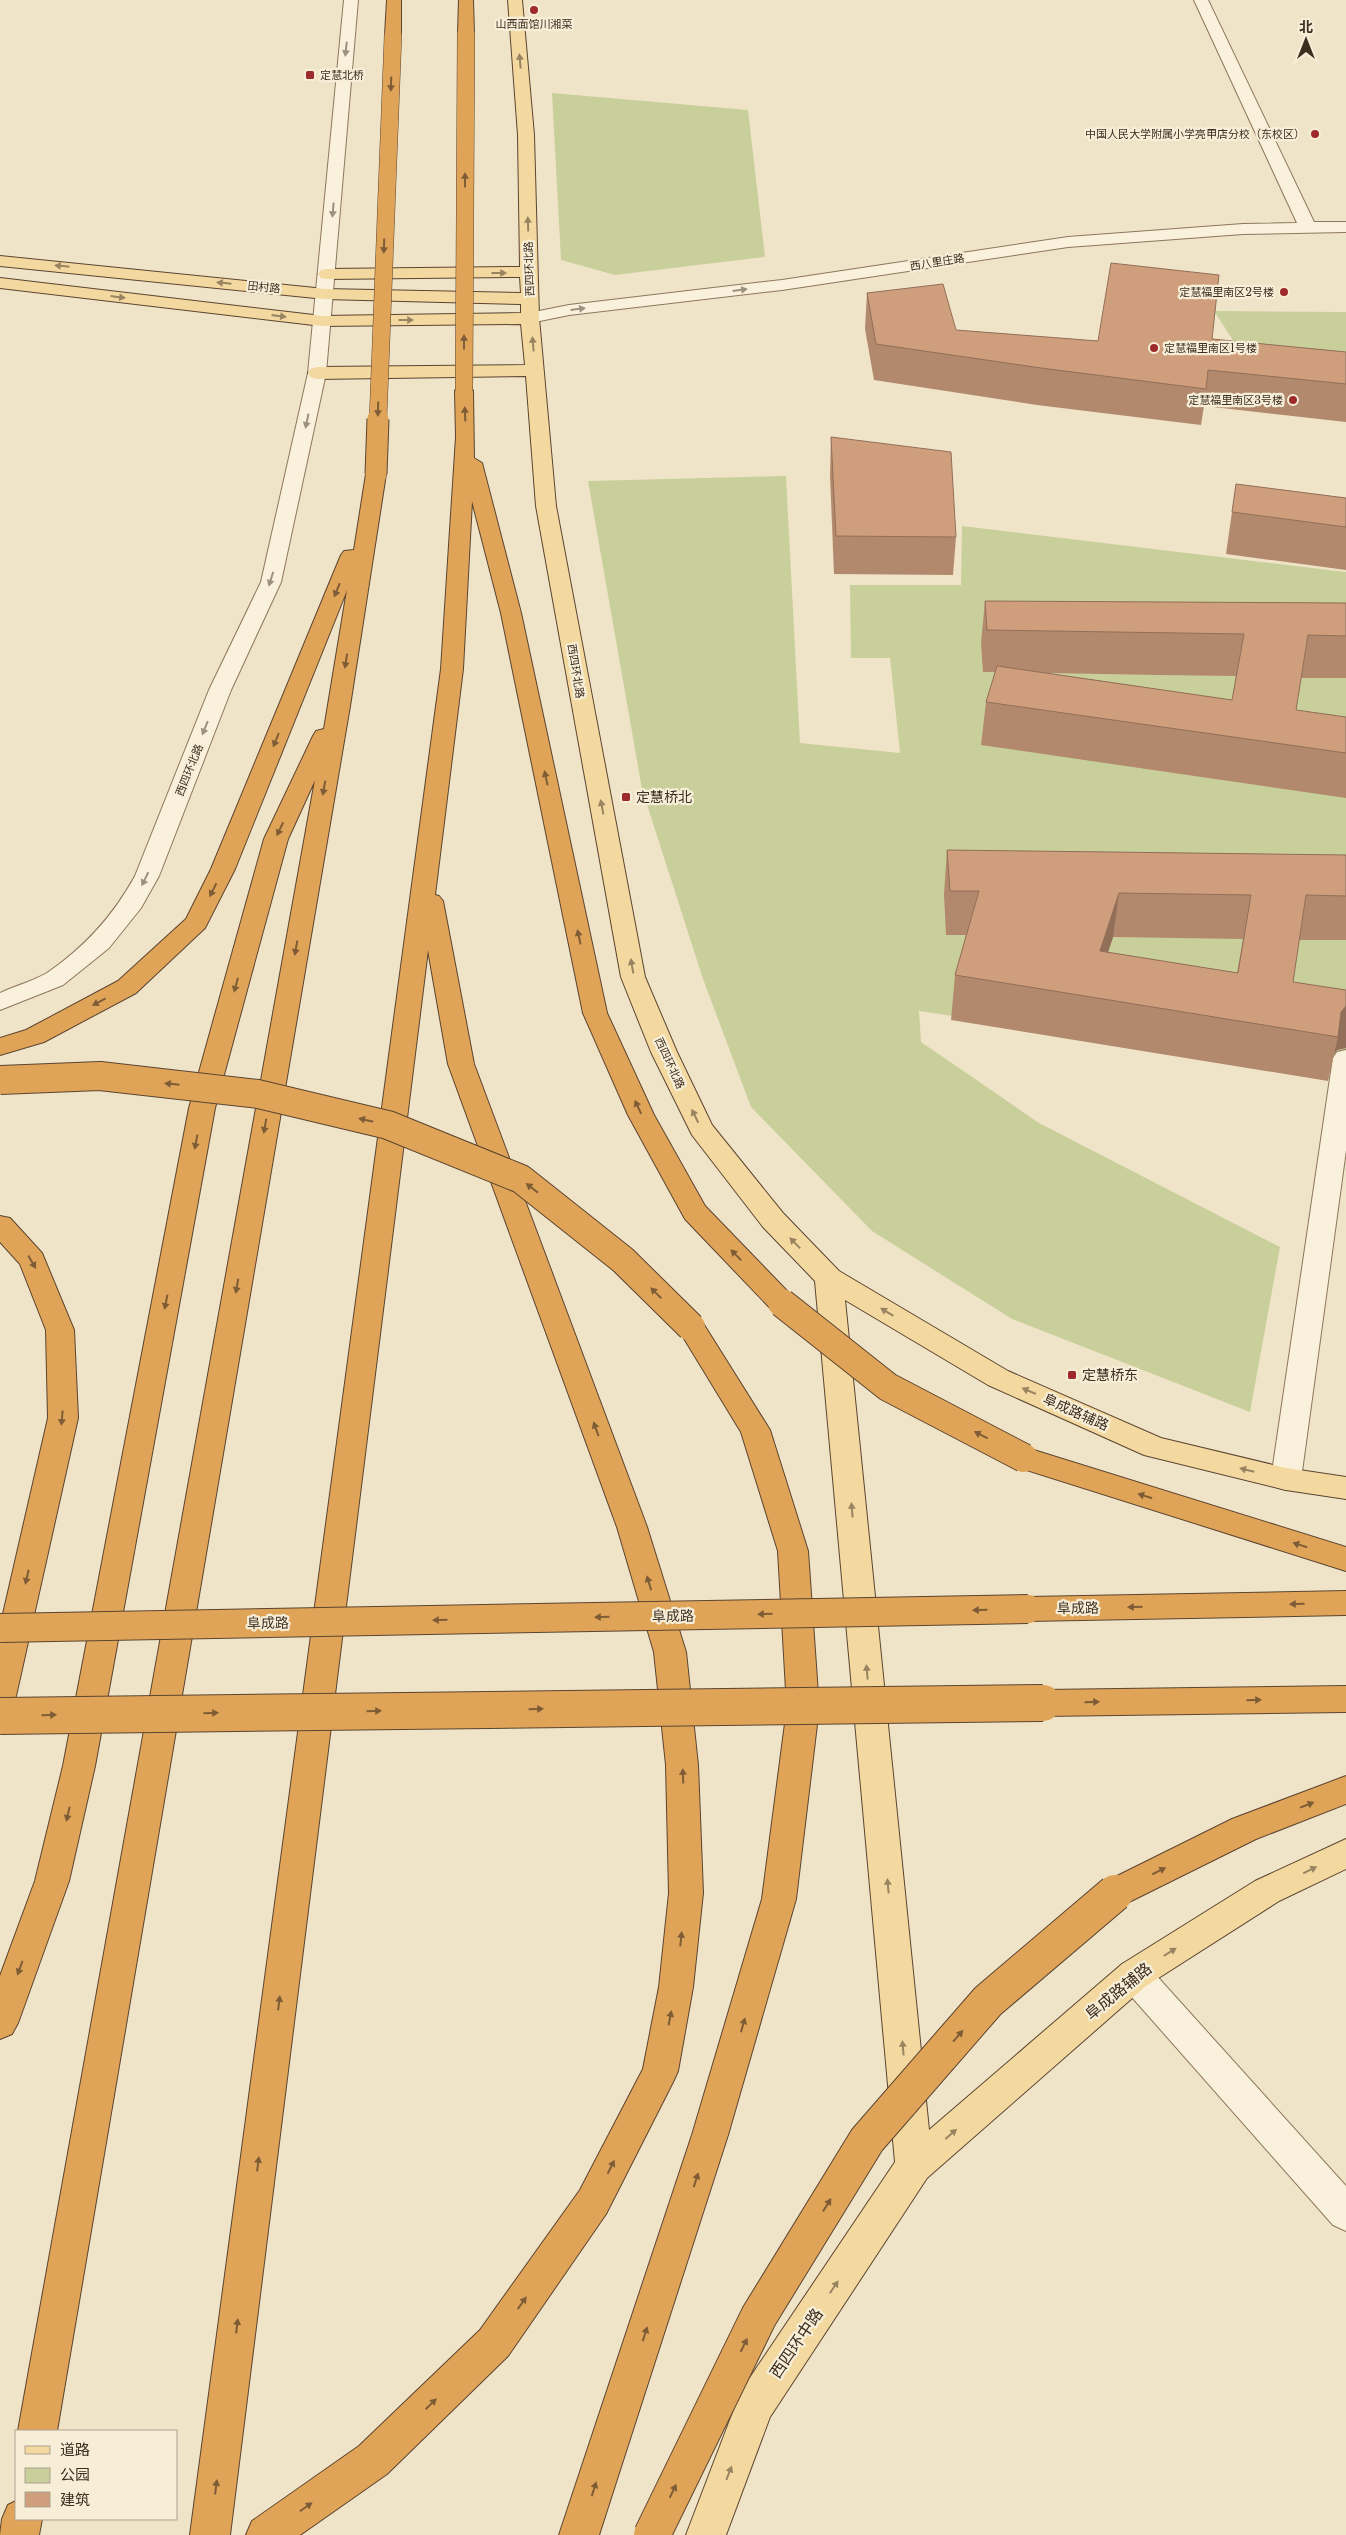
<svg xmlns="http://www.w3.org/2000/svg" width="1346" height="2535" viewBox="0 0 1346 2535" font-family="'Libre Baskerville','Noto Sans SC',serif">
<rect width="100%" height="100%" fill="#f0e4c8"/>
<path fill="#c9cf9b" d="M552 93 748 110 765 257 615 275 561 260Z
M1214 311 1346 312V374L1249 365Z
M786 476 800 743 900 753 890 658H851L850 585H961L962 526 1346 572V1074L919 1011 921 1042 1039 1123 1280 1247 1250 1412 1012 1319 872 1231 751 1107 703 979 642 789 588 481Z"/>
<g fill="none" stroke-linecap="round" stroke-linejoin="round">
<g stroke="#8d765c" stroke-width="2">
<path id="minor" d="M344 0H358L326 373 281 582 231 690 159 876 141 908 109 948 63 985 0 1010V993C15 986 33 981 47 973 85 947 113 916 135 876L209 690 261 582 308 373Z
M1194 0H1208L1314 222H1346V232L1243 234 1068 247 782 290 569 315 530 323 524 322 521 318 524 314 569 305 782 280 1068 237 1243 224 1297 223Z
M1346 1050V1150L1301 1479 1296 1487 1286 1490 1276 1487 1271 1479 1333 1058 1337 1052Z
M1134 1960 1146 1964 1346 2186V2231L1333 2225 1122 1986 1117 1975 1122 1964Z"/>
</g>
<g stroke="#5b4430" stroke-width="2">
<path id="major" d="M508 0H522L534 135 539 318 556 506 645 977 677 1052 712 1125 783 1213 839 1271 1008 1371 1161 1438 1286 1468 1346 1477V1499L1286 1490 1144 1455 988 1385 845 1300 929 2130 1122 1964 1255 1881 1346 1839V1869L1279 1901 1146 1986 927 2178 770 2417 726 2535H686L741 2391 895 2162 815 1281 763 1227 692 1135 651 1052 621 977 536 506 526 376 317 379 310 377 308 373 310 369 317 367 525 365 521 324 322 326 0 288V278L322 316 521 313V304L325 299 0 266V256L325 289 521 293 520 277 327 279 321 278 318 274 321 270 327 269 520 267 518 135Z"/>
</g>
<g stroke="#5b4430" stroke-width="2">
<path id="highway" d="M387 0H401V35L393 40 385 35Z
M459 0H473L474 34 471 37H461L458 34Z
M464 385 471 387 473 391 474 458 482 463 521 613 607 1013 654 1115 705 1206 792 1296 796 1303 792 1310 782 1313 772 1310 685 1219 628 1115 583 1013 501 613 472 501 463 669 435 895 439 896 443 901 474 1064 647 1527 686 1652 698 1765 703 1893 693 1987 678 2071 673 2082 606 2214 508 2356 387 2474 300 2535H246L252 2521 359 2446 480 2330 580 2190 643 2069 659 1987 669 1893 666 1765 654 1652 617 1527 448 1064 428 950 230 2535H190L441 669 456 437 455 391 457 387Z
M376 468 383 470 386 474 350 706 57 2431H18L315 780 288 839 215 1108 95 1766 69 1881 18 2023 12 2034 0 2039V1976L35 1881 63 1766 189 1108 264 839 313 736 316 731 324 729 347 590 235 869 205 928 136 993 44 1042 0 1055V1038L26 1030 118 981 186 919 211 869 341 555 344 551 354 550 366 474 369 470Z
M0 1216 10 1218 42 1253 74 1330 78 1418 16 1696 11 1705 0 1709V1627L48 1418 46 1330 20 1264 0 1242Z
M691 1317 701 1320 770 1430 808 1551 819 1708 796 1899 728 2135 599 2535H559L692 2135 762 1899 787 1708 778 1551 741 1432 677 1327 681 1320Z
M1024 1447 1346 1547V1571L1014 1466 1009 1458 1014 1450Z
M1346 1591V1615L1028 1621 1017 1618 1013 1609 1017 1600 1028 1597Z
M1346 1686V1712L1043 1716 1032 1712 1027 1703 1032 1694 1043 1690Z
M1346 1776V1804L1256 1839 1127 1903 1115 1908 1103 1903 1098 1893 1103 1883 1232 1819Z
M16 2501V2519H42L39 2535H0L2 2519 8 2505Z"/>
</g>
<use href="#minor" fill="#faf1dc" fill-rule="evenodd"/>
<use href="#major" fill="#f3d9a0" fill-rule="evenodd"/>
<use href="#highway" fill="#e0a458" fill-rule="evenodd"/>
<g stroke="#5b4430" stroke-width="18" stroke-linecap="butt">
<path id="highway-bridge-far3" d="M464 391 466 34
M378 420 393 35"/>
</g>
<g stroke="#5b4430" stroke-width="23" stroke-linecap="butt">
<path id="highway-bridge-far2" d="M376 474 378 419"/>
</g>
<g stroke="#5b4430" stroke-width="30" stroke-linecap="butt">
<path id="highway-bridge-far1" d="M0 1080 100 1076 258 1094 388 1125 521 1179 623 1260 691 1327
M782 1303 888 1387 1024 1458
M0 1628 1028 1609"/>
</g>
<g stroke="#5b4430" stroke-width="38" stroke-linecap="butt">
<path id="highway-bridge" d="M0 1716 1043 1703
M652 2535 759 2316 867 2140 988 2001 1115 1893"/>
</g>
<use href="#highway-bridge-far3" stroke="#e0a458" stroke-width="17"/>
<use href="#highway-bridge-far2" stroke="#e0a458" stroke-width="21"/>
<use href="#highway-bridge-far1" stroke="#e0a458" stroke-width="28"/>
<use href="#highway-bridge" stroke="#e0a458" stroke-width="36"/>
</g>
<path fill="#b2896c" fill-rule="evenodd" d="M867 293 956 330 1098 341 1212 339 1346 352V422L1204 406 1201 425 1037 405 874 380 865 329Z
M831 437 956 537 953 575 834 574 830 475Z
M1236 484 1346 498V570L1226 554Z
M985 601 1346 603V678H1301L1296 710 1346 717V798L981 745 986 702 995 672H983L981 643ZM1048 673 1158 675 1236 676 1232 700Z
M947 850 1346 855V940H1299L1293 982 1346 990V1048L1337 1050 1334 1054 1328 1081 951 1020 955 975 966 935H946L944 894ZM1113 937 1243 939 1237 973 1108 952Z"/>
<path fill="#916f58" d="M1119 893 1113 937 1094 995 1100 951Z
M1346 1006V1048L1337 1050 1334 1054 1338 1037 1341 1012Z"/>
<path fill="#cf9f7d" stroke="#916f58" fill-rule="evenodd" d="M1111 263 1219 275 1212 339 1346 352V384L1208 370 1206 389 1041 368 876 344 867 293 943 284 956 330 1098 341Z
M831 437 951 452 956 537 836 536Z
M1236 484 1346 498V527L1232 512Z
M985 601 1346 603V636L1308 635 1296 710 1346 717V753L986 702 997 666 1232 700 1244 634 987 630Z
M947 850 1346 855V896L1306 895 1293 982 1346 990V1006L1341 1012 1338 1037 955 975 979 891H950ZM1119 893 1251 895 1238 973 1100 951Z"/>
<defs><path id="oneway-solid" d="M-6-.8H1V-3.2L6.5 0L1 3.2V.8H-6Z" transform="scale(1.25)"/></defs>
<g fill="#9c907e">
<use href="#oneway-solid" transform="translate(346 49) rotate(96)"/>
<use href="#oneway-solid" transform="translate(333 210) rotate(95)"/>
<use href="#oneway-solid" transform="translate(740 290) rotate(-7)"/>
<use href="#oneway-solid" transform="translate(578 309) rotate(-7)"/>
<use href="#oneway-solid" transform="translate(307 421) rotate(102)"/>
<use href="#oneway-solid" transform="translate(271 579) rotate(107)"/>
<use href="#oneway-solid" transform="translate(205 728) rotate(112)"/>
<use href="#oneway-solid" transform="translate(145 879) rotate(116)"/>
</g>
<g fill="#988460">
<use href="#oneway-solid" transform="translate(520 61) rotate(-95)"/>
<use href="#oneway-solid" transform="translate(528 224) rotate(-92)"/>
<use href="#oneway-solid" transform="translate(62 266) rotate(-174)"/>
<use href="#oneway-solid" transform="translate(499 273)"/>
<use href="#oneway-solid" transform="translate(224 283) rotate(-174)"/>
<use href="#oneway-solid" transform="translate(118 297) rotate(7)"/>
<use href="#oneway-solid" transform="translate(279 316) rotate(7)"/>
<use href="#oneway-solid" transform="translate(406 320)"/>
<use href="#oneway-solid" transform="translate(533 344) rotate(-95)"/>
<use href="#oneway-solid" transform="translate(602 807) rotate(-101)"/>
<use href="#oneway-solid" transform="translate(632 966) rotate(-100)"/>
<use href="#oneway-solid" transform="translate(695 1116) rotate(-116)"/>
<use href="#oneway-solid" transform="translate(795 1243) rotate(-134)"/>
<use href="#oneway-solid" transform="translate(887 1312) rotate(-149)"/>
<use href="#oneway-solid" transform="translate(1029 1391) rotate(-157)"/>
<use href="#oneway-solid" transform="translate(1247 1470) rotate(-166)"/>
<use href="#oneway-solid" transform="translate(852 1510) rotate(-95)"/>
<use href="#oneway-solid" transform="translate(867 1672) rotate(-95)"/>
<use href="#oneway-solid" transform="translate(1310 1870) rotate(-26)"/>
<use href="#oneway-solid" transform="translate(888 1886) rotate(-95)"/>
<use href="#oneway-solid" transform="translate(1170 1952) rotate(-32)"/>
<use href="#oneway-solid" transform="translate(903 2048) rotate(-95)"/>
<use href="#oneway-solid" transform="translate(951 2134) rotate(-41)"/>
<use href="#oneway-solid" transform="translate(834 2287) rotate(-56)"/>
<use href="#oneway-solid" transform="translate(729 2473) rotate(-69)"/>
</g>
<g fill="#7e5d36">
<use href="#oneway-solid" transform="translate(391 84) rotate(92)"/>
<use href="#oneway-solid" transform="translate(465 180) rotate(-90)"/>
<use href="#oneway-solid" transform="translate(384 246) rotate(92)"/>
<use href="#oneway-solid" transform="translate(464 342) rotate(-90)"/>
<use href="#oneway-solid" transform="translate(378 409) rotate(92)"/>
<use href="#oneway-solid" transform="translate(465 414) rotate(-93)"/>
<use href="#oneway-solid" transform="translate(337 590) rotate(112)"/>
<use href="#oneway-solid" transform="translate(346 661) rotate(99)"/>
<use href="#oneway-solid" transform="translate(276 740) rotate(112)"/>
<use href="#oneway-solid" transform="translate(546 778) rotate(-102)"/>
<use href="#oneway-solid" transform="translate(324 788) rotate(100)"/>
<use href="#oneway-solid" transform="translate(280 829) rotate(115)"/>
<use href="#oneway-solid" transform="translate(213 890) rotate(117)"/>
<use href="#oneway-solid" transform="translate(579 937) rotate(-102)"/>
<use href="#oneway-solid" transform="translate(296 948) rotate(100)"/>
<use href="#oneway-solid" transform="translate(236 985) rotate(105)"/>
<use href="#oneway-solid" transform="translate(99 1002) rotate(152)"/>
<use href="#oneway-solid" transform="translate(172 1084) rotate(-174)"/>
<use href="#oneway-solid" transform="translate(638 1107) rotate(-115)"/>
<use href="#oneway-solid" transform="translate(366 1120) rotate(-167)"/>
<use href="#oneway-solid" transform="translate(265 1126) rotate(100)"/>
<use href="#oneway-solid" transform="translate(196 1142) rotate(101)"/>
<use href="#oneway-solid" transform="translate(532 1188) rotate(-142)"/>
<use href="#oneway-solid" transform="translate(736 1255) rotate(-134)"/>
<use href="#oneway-solid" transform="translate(32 1262) rotate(60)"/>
<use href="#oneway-solid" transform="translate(237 1286) rotate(100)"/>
<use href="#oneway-solid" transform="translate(656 1293) rotate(-135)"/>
<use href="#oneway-solid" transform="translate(166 1302) rotate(101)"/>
<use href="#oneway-solid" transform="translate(62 1418) rotate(95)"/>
<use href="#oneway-solid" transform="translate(596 1429) rotate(-110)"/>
<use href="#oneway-solid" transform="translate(981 1435) rotate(-153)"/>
<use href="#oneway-solid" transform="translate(1145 1496) rotate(-162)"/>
<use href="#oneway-solid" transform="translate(1300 1545) rotate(-162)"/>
<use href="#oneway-solid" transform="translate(27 1577) rotate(103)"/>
<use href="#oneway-solid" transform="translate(649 1583) rotate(-107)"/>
<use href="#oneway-solid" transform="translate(1297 1604) rotate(179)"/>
<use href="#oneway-solid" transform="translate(1135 1607) rotate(179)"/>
<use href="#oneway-solid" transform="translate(980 1610) rotate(179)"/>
<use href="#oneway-solid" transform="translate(765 1614) rotate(179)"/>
<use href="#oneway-solid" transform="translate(602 1617) rotate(179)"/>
<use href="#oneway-solid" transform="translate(440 1620) rotate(179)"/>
<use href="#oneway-solid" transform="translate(1254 1700) rotate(-1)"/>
<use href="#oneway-solid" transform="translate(1092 1702) rotate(-1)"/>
<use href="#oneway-solid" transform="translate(536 1709) rotate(-1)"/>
<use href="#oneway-solid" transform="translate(374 1711) rotate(-1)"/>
<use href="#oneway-solid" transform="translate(211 1713) rotate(-1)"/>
<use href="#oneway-solid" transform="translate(49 1715) rotate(-1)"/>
<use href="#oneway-solid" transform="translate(683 1776) rotate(-92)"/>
<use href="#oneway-solid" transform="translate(1307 1805) rotate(-21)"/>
<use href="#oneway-solid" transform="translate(68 1814) rotate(103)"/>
<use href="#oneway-solid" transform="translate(1159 1871) rotate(-26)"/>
<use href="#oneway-solid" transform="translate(681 1939) rotate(-84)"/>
<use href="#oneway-solid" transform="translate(20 1968) rotate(110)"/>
<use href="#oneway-solid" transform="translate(279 2003) rotate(-83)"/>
<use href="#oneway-solid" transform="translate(670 2018) rotate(-79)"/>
<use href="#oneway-solid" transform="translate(743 2025) rotate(-74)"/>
<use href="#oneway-solid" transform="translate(958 2036) rotate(-49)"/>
<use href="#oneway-solid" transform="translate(258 2164) rotate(-83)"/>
<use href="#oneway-solid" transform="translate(611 2167) rotate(-63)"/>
<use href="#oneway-solid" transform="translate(696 2180) rotate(-72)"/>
<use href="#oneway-solid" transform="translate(827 2205) rotate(-58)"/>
<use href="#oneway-solid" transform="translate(522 2303) rotate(-55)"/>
<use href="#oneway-solid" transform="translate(237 2326) rotate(-83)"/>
<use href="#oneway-solid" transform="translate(645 2334) rotate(-72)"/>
<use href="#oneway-solid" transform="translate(744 2345) rotate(-64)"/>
<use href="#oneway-solid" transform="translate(431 2404) rotate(-44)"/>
<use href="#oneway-solid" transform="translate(216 2487) rotate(-83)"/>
<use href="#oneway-solid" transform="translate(594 2489) rotate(-72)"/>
<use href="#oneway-solid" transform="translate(673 2491) rotate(-64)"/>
<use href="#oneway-solid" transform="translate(306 2507) rotate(-35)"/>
</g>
<g fill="#9e2a2b" stroke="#f7eed8" stroke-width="2">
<circle cx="534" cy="10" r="5"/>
<rect x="305" y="70" width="10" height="10" rx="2.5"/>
<circle cx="1315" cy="134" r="5"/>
<circle cx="1284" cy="292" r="5"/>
<circle cx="1154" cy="348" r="5"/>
<circle cx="1293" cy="400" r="5"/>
<rect x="621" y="792" width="10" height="10" rx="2.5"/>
<rect x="1067" y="1370" width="10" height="10" rx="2.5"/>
</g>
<g text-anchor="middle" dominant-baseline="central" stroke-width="4.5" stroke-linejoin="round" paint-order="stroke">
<g font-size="11" fill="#3d2e20" stroke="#f7eed8" text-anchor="end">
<text x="534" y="24" text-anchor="middle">山西面馆川湘菜</text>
<text x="320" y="75" text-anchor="start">定慧北桥</text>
<text x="1305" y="134">中国人民大学附属小学亮甲店分校（东校区）</text>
<text x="1274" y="292">定慧福里南区2号楼</text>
<text x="1164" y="348" text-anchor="start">定慧福里南区1号楼</text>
<text x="1283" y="400">定慧福里南区3号楼</text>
</g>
<g font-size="11" fill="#3d2e20" stroke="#f7eed8">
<text transform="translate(937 262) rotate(-9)">西八里庄路</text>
<text transform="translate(529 269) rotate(-92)">西四环北路</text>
<text transform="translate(264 287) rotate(6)">田村路</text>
<text transform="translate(576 671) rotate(81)">西四环北路</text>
<text transform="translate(189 770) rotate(-68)">西四环北路</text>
<text transform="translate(670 1063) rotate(65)">西四环北路</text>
</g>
<g font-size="14" fill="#3d2e20" stroke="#f7eed8" text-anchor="start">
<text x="636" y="797">定慧桥北</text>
<text x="1082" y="1375">定慧桥东</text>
</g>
<g font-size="14" fill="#3d2e20" stroke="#f7eed8">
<text transform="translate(1076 1412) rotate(24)">阜成路辅路</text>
<text transform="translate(1078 1608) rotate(-1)">阜成路</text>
<text transform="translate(673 1616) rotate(-1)">阜成路</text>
<text transform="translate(268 1623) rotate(-1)">阜成路</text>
</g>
<g font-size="16" fill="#3d2e20" stroke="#f7eed8">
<text transform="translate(1118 1991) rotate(-39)">阜成路辅路</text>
<text transform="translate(796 2343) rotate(-56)">西四环中路</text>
</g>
</g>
<rect x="15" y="2430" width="162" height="90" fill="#f7eed8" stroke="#ada18e"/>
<rect x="25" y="2446" width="25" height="8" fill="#f3d9a0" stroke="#ada18e"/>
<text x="60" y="2455" font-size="15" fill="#3d2e20">道路</text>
<rect x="25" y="2468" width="25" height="15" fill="#c9cf9b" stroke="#ada18e"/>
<text x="60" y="2480" font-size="15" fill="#3d2e20">公园</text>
<rect x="25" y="2492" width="25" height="15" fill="#cf9f7d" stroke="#ada18e"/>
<text x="60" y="2505" font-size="15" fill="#3d2e20">建筑</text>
<g transform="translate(1306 40)" stroke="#f7eed8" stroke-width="4" paint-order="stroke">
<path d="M0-4L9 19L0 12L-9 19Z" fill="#3d2e20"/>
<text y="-8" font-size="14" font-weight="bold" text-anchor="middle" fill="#3d2e20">北</text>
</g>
</svg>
